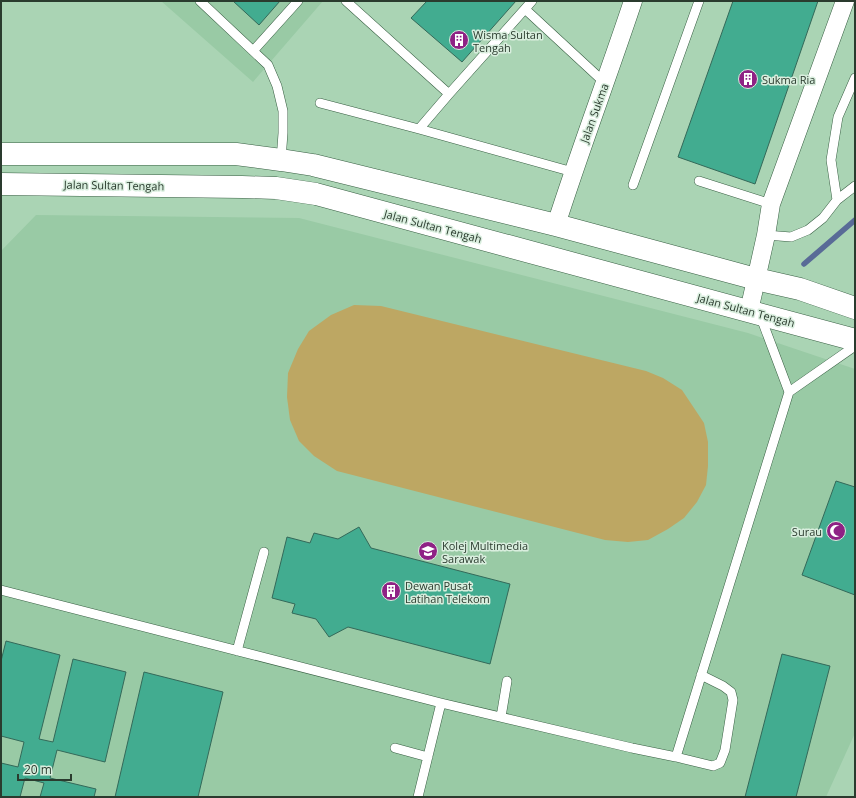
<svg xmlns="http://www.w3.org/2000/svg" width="856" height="798" viewBox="0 0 856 798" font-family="'Open Sans',sans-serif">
<rect width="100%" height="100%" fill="#aad4b4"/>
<path fill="#99caa5" d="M161 1H323L253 82Z
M36 215 299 218 748 333 855 369V733L826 797H1V251Z"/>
<path fill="#bda763" d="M354 305 381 306 646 371 663 378 682 390 704 423 708 442V466L706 485 697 502 684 518 668 529 648 540 628 542 605 540 337 471 314 456 299 441 290 420 287 397 288 373 298 349 309 331 331 315Z"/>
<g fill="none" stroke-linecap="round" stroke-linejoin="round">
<path stroke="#596b97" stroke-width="5.5" d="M804 264 855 220"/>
</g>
<path fill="#42ac90" stroke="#346959" d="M233 1H280L259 25Z
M427 1H516L462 62 411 18Z
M733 1H818L755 184 678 157Z
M836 481 855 487V595L802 575Z
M359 527 371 548 510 584 490 664 348 627 329 637 316 619 292 613 295 604 272 598 287 537 310 543 314 533 338 539Z
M6 641 60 655 39 739 53 742 73 659 126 672 105 762 57 750 50 778 96 789 94 797H40L44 783 25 778 20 797H1V763L18 767 24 742 1 736V661Z
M782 654 830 666 796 797H745Z
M144 672 223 692 198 797H115Z"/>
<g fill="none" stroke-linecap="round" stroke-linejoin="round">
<g stroke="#385f43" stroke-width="10">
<path id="service" d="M200 1 268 65 277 86 283 111V133L281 160
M346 1 449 94
M525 9 605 83
M253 51 298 1
M320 103 419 129 573 172
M419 129 449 94 532 1
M699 181 771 204
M633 185 699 1
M837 200 831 160 838 117 855 78
M766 235 791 237 808 230 823 218 837 200 855 186
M760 315 789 392
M1 590 441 703 632 748 676 757 789 392 855 346
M237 651 264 552
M501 717 507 681
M395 748 428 757
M676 757 713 766 720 763 725 750 733 700 731 692 723 686 701 675
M418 797 441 703"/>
</g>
<g stroke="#385f43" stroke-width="19">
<path id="minor" d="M556 225C580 150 608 76 633 1
M749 311 766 235 771 204 845 1"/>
</g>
<g stroke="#385f43" stroke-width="23">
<path id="secondary" d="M1 154H236L281 160 313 165 556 225 756 279 800 289 855 308
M1 184 242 187 276 188 316 194 855 340"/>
</g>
<use href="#service" stroke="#fff" stroke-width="9"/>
<use href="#minor" stroke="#fff" stroke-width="18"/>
<use href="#secondary" stroke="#fff" stroke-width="22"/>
</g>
<defs>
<g id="building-disc" transform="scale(1)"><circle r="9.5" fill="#8f2285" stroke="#d9eede"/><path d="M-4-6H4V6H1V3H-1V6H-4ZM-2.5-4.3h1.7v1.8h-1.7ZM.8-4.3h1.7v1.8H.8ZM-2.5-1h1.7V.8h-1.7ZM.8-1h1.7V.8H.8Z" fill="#fff"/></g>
<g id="mosque-disc" transform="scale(1)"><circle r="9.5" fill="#8f2285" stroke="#d9eede"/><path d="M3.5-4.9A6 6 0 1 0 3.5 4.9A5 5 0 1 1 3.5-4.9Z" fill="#fff"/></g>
<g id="university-disc" transform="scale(1)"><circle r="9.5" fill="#8f2285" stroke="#d9eede"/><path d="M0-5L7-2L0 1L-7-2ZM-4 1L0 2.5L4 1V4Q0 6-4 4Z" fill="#fff"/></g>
</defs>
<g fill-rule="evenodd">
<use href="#building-disc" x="459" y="40"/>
<use href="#building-disc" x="748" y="79"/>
<use href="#mosque-disc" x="836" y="531"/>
<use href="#university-disc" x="428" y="551"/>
<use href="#building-disc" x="391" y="591"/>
</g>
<g text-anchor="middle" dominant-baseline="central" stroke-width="3" stroke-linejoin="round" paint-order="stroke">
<g font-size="11" fill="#2a3b2e" stroke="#d9eede" text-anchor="start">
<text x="473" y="34">Wisma Sultan<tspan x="473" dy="13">Tengah</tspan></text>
<text x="762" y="79">Sukma Ria</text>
<text x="822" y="531" text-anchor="end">Surau</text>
<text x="442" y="545">Kolej Multimedia<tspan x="442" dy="13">Sarawak</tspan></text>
<text x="405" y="585">Dewan Pusat<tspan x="405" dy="13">Latihan Telekom</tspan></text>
</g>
<g font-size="11" fill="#2a3b2e" stroke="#d9eede">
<text transform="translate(594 113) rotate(-70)">Jalan Sukma</text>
<text transform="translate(114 185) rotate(1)">Jalan Sultan Tengah</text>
<text transform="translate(433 226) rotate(15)">Jalan Sultan Tengah</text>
<text transform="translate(746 310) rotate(15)">Jalan Sultan Tengah</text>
</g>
</g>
<rect width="856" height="798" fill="none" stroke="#2a3b2e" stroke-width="4"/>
<path d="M18 774v6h53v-6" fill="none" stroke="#2a3b2e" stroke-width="2"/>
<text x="24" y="774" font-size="12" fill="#2a3b2e" stroke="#d9eede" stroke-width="3" paint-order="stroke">20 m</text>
</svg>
